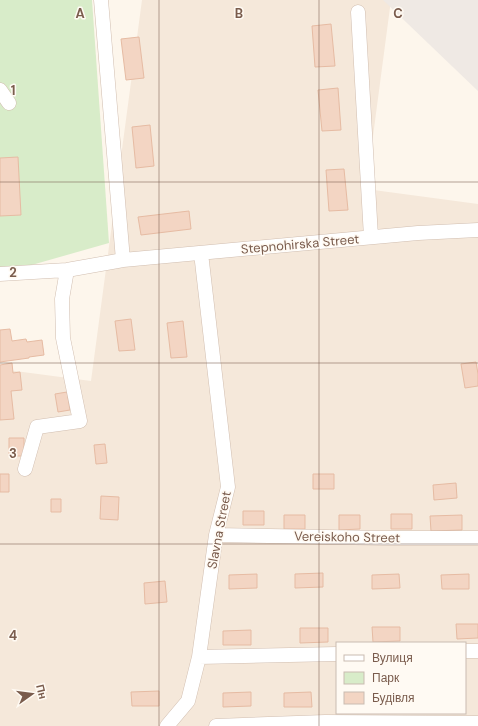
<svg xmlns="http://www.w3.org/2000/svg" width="478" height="726" viewBox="0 0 478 726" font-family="'DM Sans',sans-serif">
<rect width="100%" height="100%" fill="#fdf6ec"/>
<path fill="#f5e8da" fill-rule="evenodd" d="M142 0H391L366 189 478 204V726H0V369L91 381ZM337 643H465V713H337Z"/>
<path fill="#efe9e4" d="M383 0H478V91Z"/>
<path fill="#d8ecc9" d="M0 0H92L109 243 0 274Z"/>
<path fill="#f3d5c3" stroke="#e6bba3" d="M331 24 335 66 315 67 312 26Z
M139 37 144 78 126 80 121 39Z
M338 88 341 130 322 131 318 90Z
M150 125 154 166 136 168 132 127Z
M18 157 21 215 0 216V158Z
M344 169 348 210 329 211 326 170Z
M189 211 191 229 141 235 138 217Z
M131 319 135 350 119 351 115 321Z
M183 321 187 357 171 358 167 323Z
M10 329 12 341 26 339 27 342 42 340 44 355 29 357V358L0 362V330Z
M476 362 478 374V386L465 388 461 364Z
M12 363 13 373 20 372 22 390 11 391 14 419 0 420V365Z
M67 392 70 410 58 412 55 394Z
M9 438H24V456H9Z
M105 444 107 463 96 464 94 445Z
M0 474H9V492H0Z
M313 474H334V489H313Z
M456 483 457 498 434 500 433 485Z
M101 496 119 497 118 520 100 519Z
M51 499H61V512H51Z
M243 511H264V525H243Z
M391 514H412V529H391Z
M284 515H305V529H284Z
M339 515H360V529L339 530Z
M462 515V530L431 531 430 516Z
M323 573V587L295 588V574Z
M257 574V588L229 589V575Z
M399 574 400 588 372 589V575Z
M469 574V589H442L441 575Z
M165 581 167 602 145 604 144 583Z
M456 624H478V638L457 639Z
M372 627H400V641L373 642Z
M300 628H328V642L300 643Z
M251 630V645H223V631Z
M159 691V706H132L131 692Z
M251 692V706L223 707V693Z
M311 692 312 707H284V693Z"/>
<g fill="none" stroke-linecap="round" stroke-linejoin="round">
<g stroke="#d1beb0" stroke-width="15">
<path id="minor" d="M101 0 123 260
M358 12 371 237
M0 90 9 103
M0 274 67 270 123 260 418 233 478 230
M25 469 37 427 80 421 63 338 62 299 67 270
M216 535 383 538H478
M465 651H478
M199 657 337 654
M167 726 188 701 199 657 216 535 228 487 201 253
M216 726 325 722 478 723"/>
</g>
<use href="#minor" stroke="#fff" stroke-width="14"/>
</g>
<path fill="none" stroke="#7a5c4d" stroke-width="1" stroke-opacity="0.55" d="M159 0V726M319 0V726M0 182H478M0 363H478M0 544H478"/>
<g text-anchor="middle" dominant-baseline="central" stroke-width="3" stroke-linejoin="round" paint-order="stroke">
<g font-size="13" fill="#7a5c4d" stroke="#fffaf3">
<text transform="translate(300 244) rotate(-5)">Stepnohirska Street</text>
<text transform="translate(219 530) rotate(-79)">Slavna Street</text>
<text transform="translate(347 537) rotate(1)">Vereiskoho Street</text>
</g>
</g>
<g font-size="13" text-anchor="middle" font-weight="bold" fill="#7a5c4d" stroke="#fffaf3" stroke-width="3" stroke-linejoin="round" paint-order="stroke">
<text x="80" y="18">A</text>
<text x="239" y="18">B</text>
<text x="398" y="18">C</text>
<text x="13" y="95">1</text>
<text x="13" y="277">2</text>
<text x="13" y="458">3</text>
<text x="13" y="640">4</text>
</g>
<rect x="336" y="642" width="130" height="72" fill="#fffaf3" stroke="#cabbb1"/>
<rect x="344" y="655" width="20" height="6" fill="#ffffff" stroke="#cabbb1"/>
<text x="372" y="662" font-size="12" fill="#7a5c4d">Вулиця</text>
<rect x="344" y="672" width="20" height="12" fill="#d8ecc9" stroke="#cabbb1"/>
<text x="372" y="682" font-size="12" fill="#7a5c4d">Парк</text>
<rect x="344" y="692" width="20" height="12" fill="#f3d5c3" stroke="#cabbb1"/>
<text x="372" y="702" font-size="12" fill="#7a5c4d">Будівля</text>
<g transform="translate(32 694) rotate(76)" stroke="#fffaf3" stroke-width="3" paint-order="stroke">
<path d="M0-3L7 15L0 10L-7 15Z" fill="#7a5c4d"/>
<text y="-6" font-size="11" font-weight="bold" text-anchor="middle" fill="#7a5c4d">Пн</text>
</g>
</svg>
